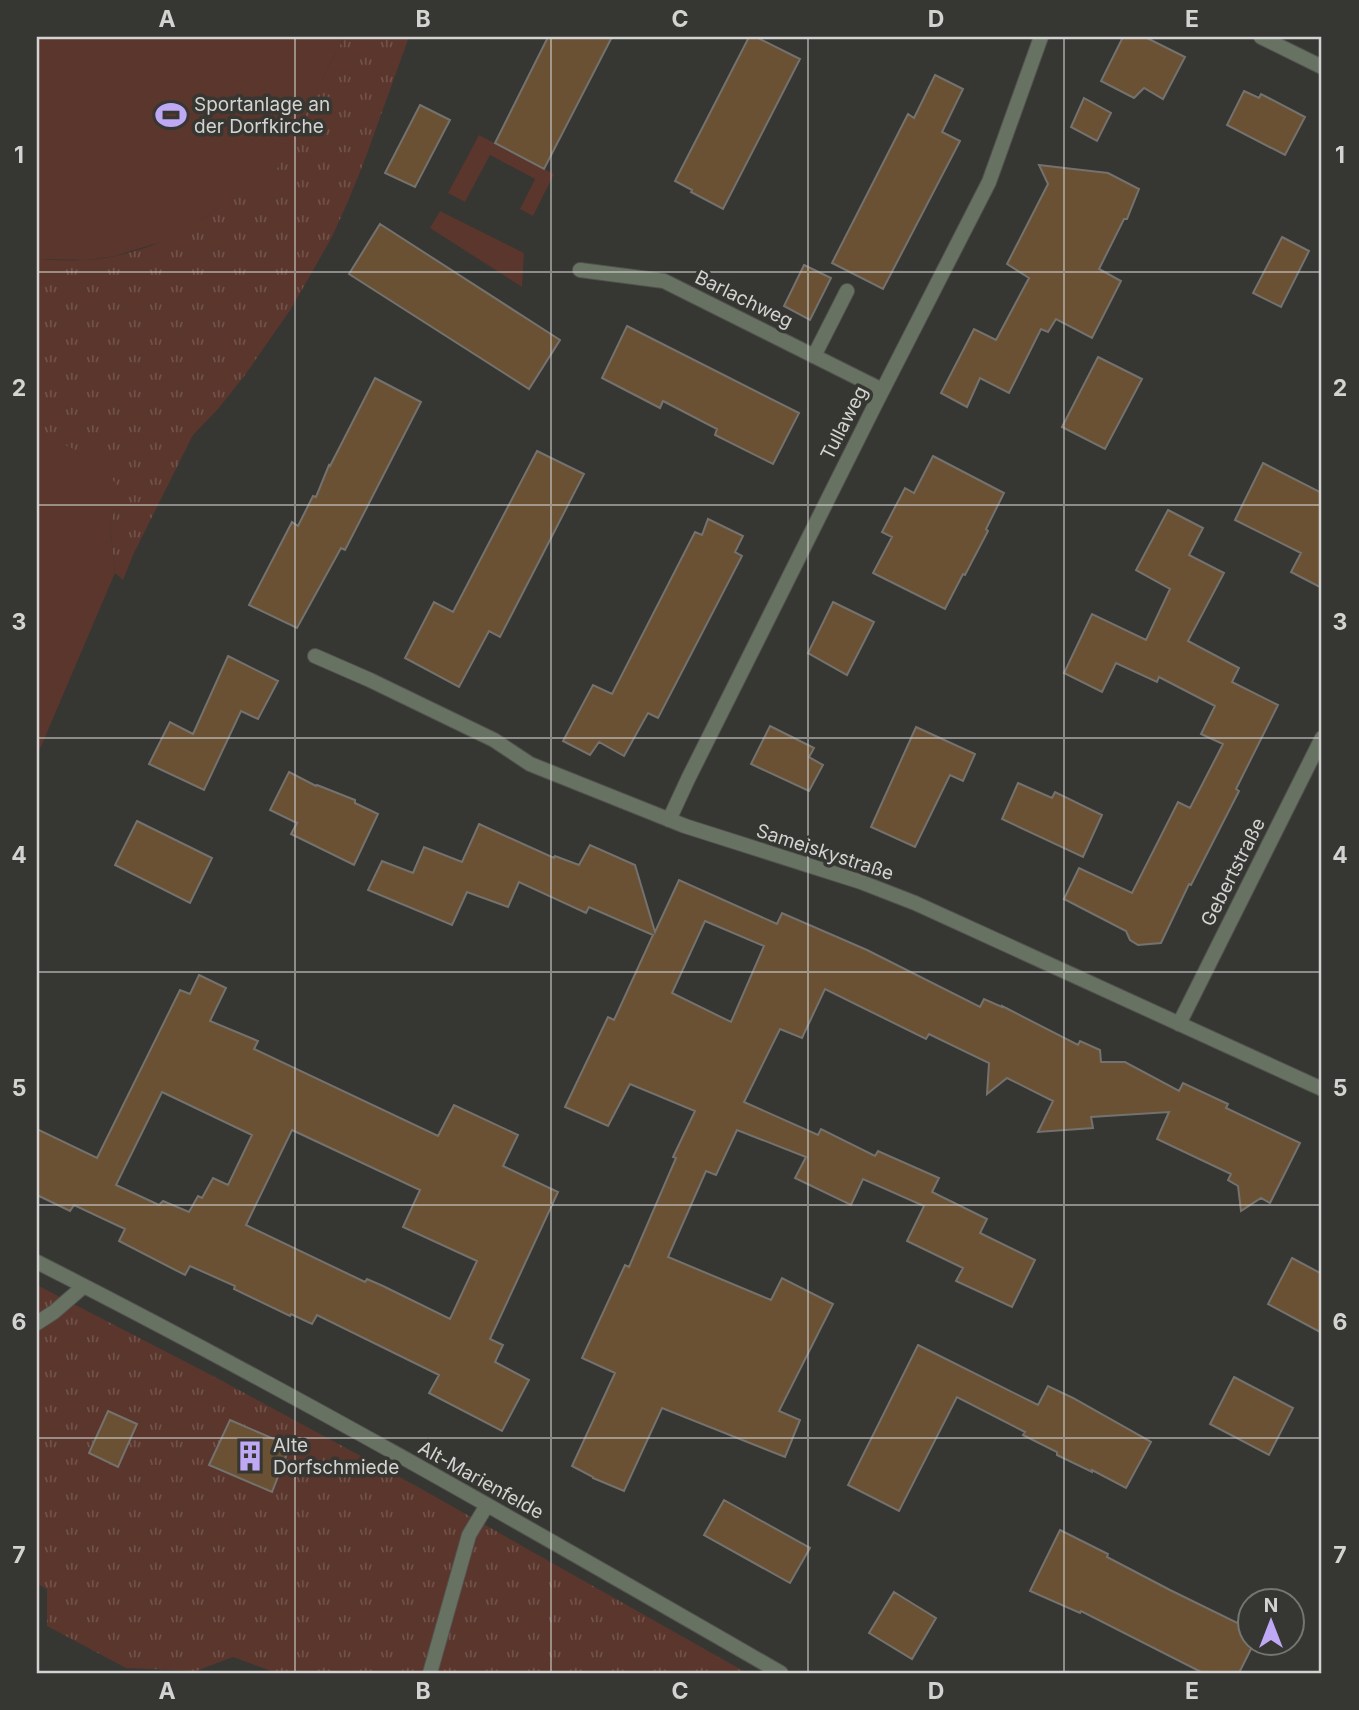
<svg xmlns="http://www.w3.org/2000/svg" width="1359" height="1710" viewBox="0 0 1359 1710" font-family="Inter,sans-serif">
<defs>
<pattern id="park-tufts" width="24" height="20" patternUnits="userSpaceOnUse" patternTransform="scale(1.75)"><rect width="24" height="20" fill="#5a362c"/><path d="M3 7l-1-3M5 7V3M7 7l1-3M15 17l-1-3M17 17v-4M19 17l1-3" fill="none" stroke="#71524a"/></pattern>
</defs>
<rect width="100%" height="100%" fill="#363633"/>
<path fill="#5a362c" d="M37 37H344L259 205H223L190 228 167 240 115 256 87 260 37 259Z
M479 135 554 174 533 216 520 209 535 179 490 155 465 202 448 193Z
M440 211 524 253 522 287 430 228Z
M37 340 102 463 123 494 110 522 115 573 37 756Z"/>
<path fill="url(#park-tufts)" d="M344 37H409L364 162 349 199 332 237 291 309 245 375 218 409 193 435 133 555 123 580 115 573 110 522 122 494 102 463 37 431V259C53 260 69 261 85 260 141 257 196 230 236 193L259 204Z
M37 1285 215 1377 418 1487 747 1673H276L233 1657 196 1671 126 1668 47 1626V1589L37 1584Z"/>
<path fill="#6b5133" stroke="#74726f" stroke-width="2" fill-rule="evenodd" d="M548 37H612L544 169 495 143Z
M749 37H756L800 59 723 209 691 192 692 190 675 181Z
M1123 37H1145L1185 57 1163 99 1144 88 1134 98 1101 81Z
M935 75 963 89 942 132 960 141 883 289 832 263 908 114 914 118Z
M1244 91 1259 98 1261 94 1305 117 1285 155 1227 125Z
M1084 98 1111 113 1097 141 1071 127Z
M420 105 450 120 415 187 385 173Z
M1039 165 1108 173 1139 189 1127 219H1124L1099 269 1121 281 1092 338 1056 319 1048 332 1041 329 1009 393 980 378 967 407 941 393 974 329 996 340 1029 278 1007 264 1048 184Z
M380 224 560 340 529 389 349 274Z
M1282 237 1309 251 1281 307 1253 293Z
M804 265 831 278 810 320 784 306Z
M627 326 799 413 773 464 715 435 717 429 663 401 660 408 602 378Z
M1098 357 1142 379 1105 449 1062 427Z
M375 378 421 402 345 550 341 548 297 628 249 605 292 522 298 526 313 496 316 497 329 465 330 466Z
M537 451 584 474 500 637 489 631 459 687 405 658 434 602 453 612Z
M933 456 1004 493 986 529 988 531 965 575 963 574 945 609 873 573 892 537 882 532 905 488 914 493Z
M1263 463 1322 493V588L1291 572 1301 553 1235 520Z
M1168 510 1203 528 1189 555 1224 573 1188 641 1239 668 1232 682 1278 705 1236 789 1239 791 1191 885 1189 884 1161 943 1138 945 1130 940 1126 931 1064 899 1079 868 1132 893 1178 802 1190 808 1223 744 1201 734 1215 706 1159 677 1157 682 1116 663 1102 692 1064 673 1092 614 1146 640 1170 589 1136 570Z
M708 519 743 536 735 552 742 556 658 718 648 713 624 756 599 742 590 755 563 741 593 685 612 694 695 532 702 535Z
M833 602 874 622 847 675 808 653Z
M228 656 278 681 258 719 241 711 204 790 149 764 170 722 193 734Z
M770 726 814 748 809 757 823 765 809 791 751 764Z
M916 727 975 754 963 781 950 775 915 847 871 827Z
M289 772 316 786 317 785 355 800V803L378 814 354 865 291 834 297 823 270 810Z
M1018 783 1052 798 1055 792 1102 815 1083 857 1002 819Z
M137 821 212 858 190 903 115 865Z
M479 824 554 858 555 856 579 865 590 845 635 865 655 932 679 880 777 924 782 913 867 950 980 1007 984 999 1002 1007V1006L1078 1045 1080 1041 1100 1050 1101 1062H1125L1179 1091 1183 1083 1228 1104 1226 1108 1300 1143 1270 1203 1261 1198 1241 1211 1238 1186 1228 1180 1231 1174 1157 1139 1169 1112 1091 1117 1093 1128 1038 1132 1053 1101 1007 1078 987 1094 989 1063 929 1034 926 1039 825 989 802 1038 780 1029 744 1102 818 1135 821 1129 875 1156 878 1151 939 1178 932 1192 987 1219 980 1233 1035 1260 1012 1307 956 1281 963 1268 907 1241 924 1206 863 1179 851 1205 795 1178 806 1157 737 1130 716 1175 706 1171 668 1257 771 1300 782 1278 833 1304 779 1411 800 1420 785 1457 662 1408 624 1491 593 1478V1477L572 1466 615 1373 582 1358 625 1265 629 1267 676 1158 673 1157 695 1111 630 1084 608 1126 565 1107 608 1017 614 1020 653 935 589 907 586 913 519 882 508 907 467 892 452 925 368 890 382 861 413 873 424 847 462 862ZM705 921 764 946 731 1022 672 993Z
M199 975 226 988 210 1021 258 1041 254 1049 438 1136 454 1105 518 1135 503 1166 558 1192 490 1339 503 1345 495 1362 529 1380 502 1431 429 1393 439 1375 317 1315 312 1324 291 1314 290 1316 234 1289 235 1286 190 1266 185 1275 119 1241 125 1229 74 1205 70 1211 37 1195V1129L97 1158 180 990 190 994ZM162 1092 252 1135 228 1185 213 1178 202 1198 198 1196 189 1212 163 1201 159 1205 116 1185ZM292 1130 420 1190 403 1227 477 1261 450 1319 383 1286 367 1279 365 1282 246 1225Z
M1292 1258 1322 1274V1333L1268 1304Z
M918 1345 1038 1405 1048 1386 1073 1398 1151 1442 1126 1488 1092 1470V1472L1057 1455V1452L1023 1435 1025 1432 957 1397 899 1511 848 1485Z
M1234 1377 1293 1408 1269 1455 1210 1424Z
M108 1411 137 1424 118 1467 89 1453Z
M230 1420 290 1446 272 1492 209 1465Z
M724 1500 810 1548 790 1583 704 1535Z
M1060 1530 1108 1554 1107 1557 1170 1590 1250 1629V1643H1254L1239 1673H1203L1081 1611 1080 1613 1030 1591Z
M894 1592 936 1618 912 1659 869 1633Z"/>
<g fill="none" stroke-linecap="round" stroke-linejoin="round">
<g stroke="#52524f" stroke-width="16">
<path id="lane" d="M814 356 847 291
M430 1673 469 1535 487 1505"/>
</g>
<g stroke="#52524f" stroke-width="16">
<path id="street" d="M1261 37 1322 67
M580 270 664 281 882 390
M315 656 370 680 494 740 530 764 685 826 861 882 915 903 1322 1089
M669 820 688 779 877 401 989 182 1041 37
M1179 1024 1322 738
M37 1262C290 1390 536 1532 781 1673
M37 1323 54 1312 84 1286"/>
</g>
<use href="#lane" stroke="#687263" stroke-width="14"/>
<use href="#street" stroke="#687263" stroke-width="14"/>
</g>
<path fill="none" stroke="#d3d3d1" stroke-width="2" stroke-opacity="0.55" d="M295 37V1673M551 37V1673M808 37V1673M1064 37V1673M37 272H1322M37 505H1322M37 738H1322M37 972H1322M37 1205H1322M37 1438H1322"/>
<defs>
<g id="stadium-bare" transform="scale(2.415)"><path d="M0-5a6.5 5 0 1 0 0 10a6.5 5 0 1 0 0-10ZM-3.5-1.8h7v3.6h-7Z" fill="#bfa8f4" stroke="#363633" stroke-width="2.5" paint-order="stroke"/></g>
<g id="building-bare" transform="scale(2.415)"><path d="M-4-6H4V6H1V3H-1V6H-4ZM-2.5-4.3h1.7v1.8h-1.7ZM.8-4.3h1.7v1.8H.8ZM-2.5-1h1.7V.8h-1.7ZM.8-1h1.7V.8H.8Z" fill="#bfa8f4" stroke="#363633" stroke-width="2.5" paint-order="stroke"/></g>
</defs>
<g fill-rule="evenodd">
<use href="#stadium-bare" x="171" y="115"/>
<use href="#building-bare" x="250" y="1456"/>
</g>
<g text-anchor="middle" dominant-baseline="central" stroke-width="7" stroke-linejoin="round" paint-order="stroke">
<g font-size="19" fill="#d3d3d1" stroke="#363633" text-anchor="start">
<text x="194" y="104">Sportanlage an<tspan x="194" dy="22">der Dorfkirche</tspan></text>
<text x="273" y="1445">Alte<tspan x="273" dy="22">Dorfschmiede</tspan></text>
</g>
<g font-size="19" fill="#d3d3d1" stroke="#363633">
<text transform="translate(744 299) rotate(26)">Barlachweg</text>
<text transform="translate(844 423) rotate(-63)">Tullaweg</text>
<text transform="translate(825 852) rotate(18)">Sameiskystraße</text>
<text transform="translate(1233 872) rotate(-63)">Gebertstraße</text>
<text transform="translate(481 1480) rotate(29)">Alt-Marienfelde</text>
</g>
</g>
<rect width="1359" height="1710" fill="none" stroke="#363633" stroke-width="77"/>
<g transform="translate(1271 1622)"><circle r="33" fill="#363633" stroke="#757572" stroke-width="2"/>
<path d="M0-5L12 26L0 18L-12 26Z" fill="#bfa8f4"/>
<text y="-10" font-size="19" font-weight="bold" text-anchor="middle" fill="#d3d3d1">N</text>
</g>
<rect x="38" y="38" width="1282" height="1634" fill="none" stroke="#d3d3d1" stroke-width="2.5"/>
<g font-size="23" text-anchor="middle" font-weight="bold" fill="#d3d3d1">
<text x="167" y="27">A</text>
<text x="423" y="27">B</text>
<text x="680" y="27">C</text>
<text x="936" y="27">D</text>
<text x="1192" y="27">E</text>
<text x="19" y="163">1</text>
<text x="1340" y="163">1</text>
<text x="19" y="396">2</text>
<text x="1340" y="396">2</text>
<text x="19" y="630">3</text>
<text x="1340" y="630">3</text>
<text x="19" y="863">4</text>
<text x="1340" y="863">4</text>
<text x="19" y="1096">5</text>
<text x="1340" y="1096">5</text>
<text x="19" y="1330">6</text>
<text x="1340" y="1330">6</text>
<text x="19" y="1563">7</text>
<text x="1340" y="1563">7</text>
<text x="167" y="1699">A</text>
<text x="423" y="1699">B</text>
<text x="680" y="1699">C</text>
<text x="936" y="1699">D</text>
<text x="1192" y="1699">E</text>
</g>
</svg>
